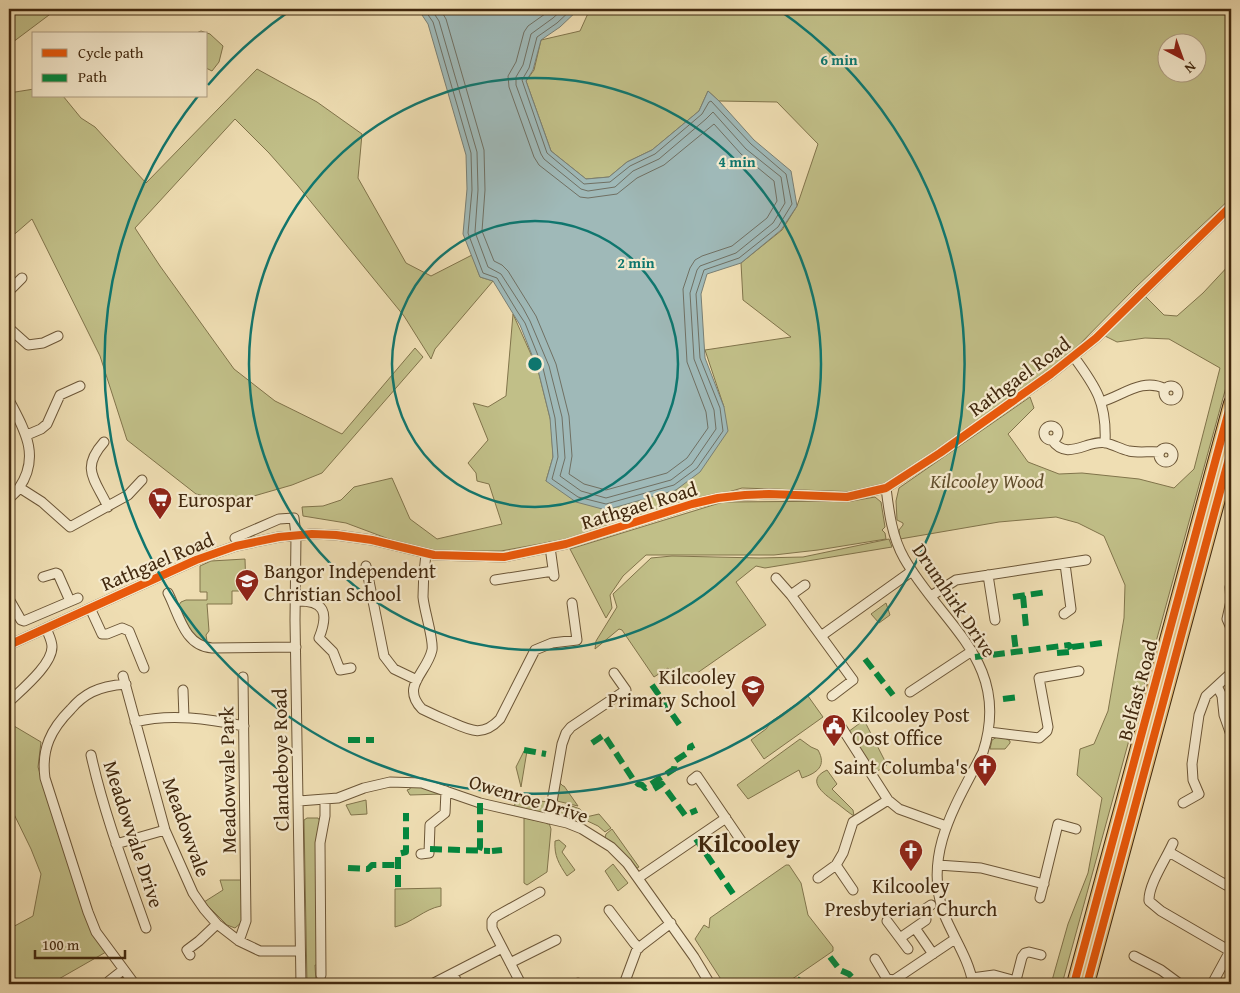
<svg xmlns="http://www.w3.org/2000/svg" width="1240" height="993" viewBox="0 0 1240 993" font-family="'Gentium Book Plus',serif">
<rect width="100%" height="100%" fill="#efdeb3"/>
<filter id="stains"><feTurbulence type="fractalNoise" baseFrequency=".004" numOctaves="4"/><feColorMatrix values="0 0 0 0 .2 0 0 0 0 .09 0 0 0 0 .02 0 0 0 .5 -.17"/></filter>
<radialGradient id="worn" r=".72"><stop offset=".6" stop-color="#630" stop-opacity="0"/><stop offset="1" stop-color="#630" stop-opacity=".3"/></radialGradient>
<path fill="#c1bf88" stroke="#81744b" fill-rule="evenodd" d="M9 9H57L9 45Z
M590 9H1231V198L1137 286 1072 352 938 452 887 485 859 492 742 488 567 539 501 551H421L346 523 303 516 302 507 323 506 341 500 354 487 392 478 410 519 437 539 502 524 489 484 477 481 476 473 468 463 488 440 473 403 488 407 506 396 513 314 538 370 551 422 553 457 546 481 724 407 705 350 791 337 743 300 741 263 782 230 797 206 818 144 777 102 719 101 708 91 699 111 652 150 627 162 609 177 586 179 551 151 526 81 534 70 541 40 580 31ZM1168 42H1198V72H1168Z
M201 31 210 34 223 46 219 62 212 71 206 68V34H194Z
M257 69 317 102 362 134 358 178 406 263 431 276 472 255 480 277 493 281 435 349 431 359 404 316 298 186 269 153 235 119 135 228 160 266 234 369 275 401 342 434 415 348 423 357 322 473 292 485 247 498H213L196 494 127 440 100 356 32 219 9 239V93L34 89V96H63L81 118 95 127 146 183Z
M1231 263V369L1062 984H1051L1068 924 1088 873 1102 798 1077 775 1080 749 1094 744 1108 711 1124 618 1125 585 1104 536 1078 523 1056 517 999 522 900 539 899 530 903 525V523L897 520 896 501 899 488 1030 397 1034 408 1008 434 1028 462 1059 474 1082 473 1139 479 1174 488 1194 469 1220 368 1169 339 1145 338 1117 342 1105 336 1144 295 1164 315 1177 316 1203 293Z
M875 497 881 502 885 527 882 530 885 533 886 539 818 550 774 555H646L623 576 610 595 612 608 606 618 570 549 723 502 852 501Z
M889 539 892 547 765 568 756 566 736 582 766 625 680 685 668 668 654 677 622 630 619 629 595 649 596 641 617 607 613 594 651 558 672 556 759 558 803 557Z
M245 559 246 591H232V604H207L209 631 206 635 207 641 205 642C190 636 185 620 179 605L181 602 186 600H207V592H200V566L211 561Z
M886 603 890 615 879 623 871 614Z
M808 696 823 717 764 759 751 740 766 729 772 721Z
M864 720 887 765 876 772 848 732Z
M9 723 41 742 38 767 44 787 106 952 50 984H9V929L33 916 41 874 31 849 9 804Z
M997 737 1005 738 1010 741V743L1005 749H990L992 740Z
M800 739 811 747 818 750C827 766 817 773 802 778L799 770 748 799 737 785Z
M524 751H527L521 787 516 767Z
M827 770 837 784 832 789 853 810 854 816C849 813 843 808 838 804 827 796 803 781 827 770Z
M560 783 563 786H564L578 806 557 801Z
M411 784 425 787 443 794 410 795 407 790 410 789Z
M516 799 550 802 546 812 541 813 514 808Z
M366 800 367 814 351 815 346 805Z
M556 804 569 806 567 818 557 816 555 812Z
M572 806 580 809 586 817 599 814 611 828 605 832 598 826 579 817 575 820H571L569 816Z
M307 818H318L320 821 319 965H315L316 982 328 981V984H307L304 820Z
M524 818 549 823 551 829 547 872 527 885 524 883Z
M612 829 639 867 637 868 623 853 605 838 606 834Z
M559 840 566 846 562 852 575 870 567 876C559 864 554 856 555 841Z
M613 864 628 883 618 891 605 871Z
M786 865H789L801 883 808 915 833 947V951L785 984H724L695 939 704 925 709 928 710 918Z
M220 880H241L242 922 235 928 227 925 204 902 223 890Z
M441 888V906C424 909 412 923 395 927V889Z"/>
<path fill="#9fb9b8" stroke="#797f74" d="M418 9H579L560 27 541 40 533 70 526 81 551 151 586 179 609 177 627 162 652 150 699 111 708 91 719 101 754 140 791 171 797 206 781 230 741 263 707 274 701 294 705 358 724 407 728 431 700 472 676 490 606 510 576 502 546 481 553 457 550 418 538 370 520 325 493 281 480 277 463 234 467 189 466 155 428 24Z"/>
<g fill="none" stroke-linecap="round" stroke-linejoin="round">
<path stroke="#707063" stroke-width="1" d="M424 9 433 22 471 153 472 190 468 233 483 273 497 278 517 311 525 323 543 368 555 418 558 457 552 479 578 497 606 504 674 485 697 468 723 431 720 408 700 358 696 294 704 270 739 258 778 227 792 204 786 174 751 144 711 101 709 102 702 114 655 154 630 166 610 182 584 184 547 153 522 80 529 68 537 37 557 23 572 9
M431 9 439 21 477 152 478 190 475 232 488 267 501 274 523 308 530 321 549 366 562 417 565 458 560 476 581 491 606 498 671 480 692 464 716 429 714 410 694 359 690 293 697 270 700 266 736 253 773 223 785 203 781 177 746 149 713 112 706 119 659 159 633 171 615 187 588 191 581 189 544 159 541 154 516 85V77L523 65 531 34 553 18 563 9
M440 9 446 19 484 150 485 190 482 231 494 261 502 265 508 271 536 316 556 364 569 416 572 456 569 474 584 484 606 490 667 473 687 458 708 428 706 412 687 362 683 289 690 268 695 260 702 256 732 246 767 218 777 201 774 181 741 154 714 124 664 165 637 178 617 194 588 198 580 197 539 165 534 157 509 87 508 76 516 62 524 32 528 26 552 9"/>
<g stroke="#6c5637" stroke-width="11">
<path id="minor" d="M9 291 22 278
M9 328 28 345 43 343 58 336
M1074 357C1096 387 1107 403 1105 443
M1164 393a7 7 0 1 1 14 0a7 7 0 1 1-14 0Z
M9 400C24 429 41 456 19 488 17 492 12 495 9 499
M1101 402C1122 396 1143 377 1165 389
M1044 433a7 7 0 1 1 14 0a7 7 0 1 1-14 0Z
M27 435 41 429 47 424 60 395 80 386
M1052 440C1067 462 1088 439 1106 443 1114 445 1121 449 1129 451 1139 453 1150 451 1160 452
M104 442C80 469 95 479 108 507
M1159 455a7 7 0 1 1 14 0a7 7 0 1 1-14 0Z
M20 488 42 502 70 527 128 495 142 480
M886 488C889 512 892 537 904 558 942 625 1012 662 983 752 957 803 922 854 944 914 953 937 969 959 973 984
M235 538 279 519 294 518 296 535 295 620 301 984
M550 547 554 576
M426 554C424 568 423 582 423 597 424 610 434 640 432 650 427 673 400 686 422 709 432 714 441 718 451 722 471 731 483 737 500 719L535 650 552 643 577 640 572 603
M366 566 384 656 394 669 417 680
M988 575 995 620
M43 577 56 573 58 574 70 601
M776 578 791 595 853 680 832 696
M495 580 553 571
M1230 587 1231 601 1227 619 1231 628
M168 593C179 614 184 646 212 648L296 647
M791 595 805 585
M931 596 956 580 1086 560
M9 599 21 620 24 621 78 598
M296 601C325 600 329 613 319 638L333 652 340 670 351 668
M90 608 102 634H107L122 628 129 631 144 668
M1064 614 1071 609 1065 564
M821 636 912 571
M9 645 196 560 236 546 279 537 312 534 336 535 372 540 434 555 504 557 566 544 692 504 718 498 745 495 769 494 847 497 886 488 940 453 1051 374 1096 338 1231 206
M123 676 165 830 193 893 204 909 217 924 239 941 260 951H300
M126 684C114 685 102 687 92 692 84 696 77 702 71 709 51 729 41 749 45 778L88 912 96 932 133 982
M1217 686 1222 696 1224 715 1230 732
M183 690 184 718
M910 692 972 651
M9 702C21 690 52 665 52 647 52 640 48 634 46 628
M135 722C171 713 209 719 244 726
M830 731 840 725 888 800 899 809 946 826
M989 732 1039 738 1047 731 1048 727 1039 678 1079 671
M91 755C104 814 126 871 146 928
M692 780 697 776 746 848
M299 801 338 798 364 788 390 782 422 783 480 803 567 823 582 829 611 847 627 863 694 957 710 984
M1183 803 1199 794 1193 780 1192 764 1199 715 1206 696 1231 673
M549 819 562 744 566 733 571 727 626 690 614 673
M1173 843C1166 859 1148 885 1149 901L1161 911 1230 951
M116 844 165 830
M1169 852 1226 885 1229 881
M421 854 429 853 430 825 445 813 446 791
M836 865 853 890
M938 865 981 868 1044 884
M638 878 726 818
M818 878 836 865 843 853 853 822 888 800
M1040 898 1058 824 1076 829
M609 910 634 943 639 948
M887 921 908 949
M915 928 933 954
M900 938 926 920 925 909 931 905
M239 941 246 921 243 677
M190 955 187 950 199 941 217 924
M1134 956 1161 970 1180 984
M875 959 887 979 894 980 955 939
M510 963 556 940
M453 974 458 984
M321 975 320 843 325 816V800
M972 978 994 975 1016 981
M108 984 109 981 123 970
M432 984 502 948
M521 984 492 928V921L495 917 540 892
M577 984 578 983
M624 984 637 949 671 923
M1015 984 1022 957 1025 953 1029 952 1041 955
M1212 984 1231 949"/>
</g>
<g stroke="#41280e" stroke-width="16">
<path id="highway" d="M1074 984 1231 403
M1087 984 1231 451"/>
</g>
<use href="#minor" stroke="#f5eace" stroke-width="9"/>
<use href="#highway" stroke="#e8bf7a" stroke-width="14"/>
<path stroke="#00873e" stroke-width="6" stroke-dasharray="12 6" stroke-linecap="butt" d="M1023 596 1026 627
M1013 597 1047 592
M1014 635 1016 652
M1057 653 1069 652 1072 647 1102 643
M975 657 1069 645 1071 649
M865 659 893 695
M652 685 681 727
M1003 699 1019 697
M348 740H374
M592 743 604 735 633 779 638 784 642 785 645 788 674 769 675 761 690 751V747L694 745
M524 750 546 754
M654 789 662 784 685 815 697 810
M696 839 736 898
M430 849 490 851
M479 850 480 847V803
M492 851 502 850
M348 868 368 869 372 865H398
M398 887V854L406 852V813
M830 957 840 970 849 974 858 984
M797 979 804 984
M930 982 931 984"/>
<g stroke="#f5eace" stroke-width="11">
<path id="cycleway" d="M9 645 196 560 236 546 279 537 312 534 336 535 372 540 434 555 504 557 566 544 692 504 718 498 745 495 769 494 847 497 886 488 940 453 1051 374 1096 338 1231 206
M1074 984 1231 403
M1087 984 1231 451"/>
</g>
<use href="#cycleway" stroke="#e8590c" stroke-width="8"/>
</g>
<g fill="none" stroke="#0f766e" stroke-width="2.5">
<circle cx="535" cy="364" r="143"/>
<circle cx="535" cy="364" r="286"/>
<path d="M208 85A430 430 0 0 1 291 10M779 10A430 430 0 1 1 198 96"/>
</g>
<defs>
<g id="supermarket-pin" transform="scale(1.25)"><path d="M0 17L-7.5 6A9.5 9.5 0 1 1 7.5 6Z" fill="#8f2418" stroke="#f5eace"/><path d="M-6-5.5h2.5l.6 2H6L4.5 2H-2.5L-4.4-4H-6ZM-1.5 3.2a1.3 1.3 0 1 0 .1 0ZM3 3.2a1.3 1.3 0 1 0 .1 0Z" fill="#fff"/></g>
<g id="school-pin" transform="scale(1.25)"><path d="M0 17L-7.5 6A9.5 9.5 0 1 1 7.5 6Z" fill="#8f2418" stroke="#f5eace"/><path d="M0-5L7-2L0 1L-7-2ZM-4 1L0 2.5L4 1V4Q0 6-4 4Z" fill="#fff"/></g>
<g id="civic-pin" transform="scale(1.25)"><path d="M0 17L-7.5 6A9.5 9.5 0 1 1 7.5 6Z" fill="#8f2418" stroke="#f5eace"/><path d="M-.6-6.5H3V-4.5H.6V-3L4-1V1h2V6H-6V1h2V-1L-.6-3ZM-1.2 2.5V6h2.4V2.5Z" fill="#fff"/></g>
<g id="church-pin" transform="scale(1.25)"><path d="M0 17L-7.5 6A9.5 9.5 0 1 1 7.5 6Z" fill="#8f2418" stroke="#f5eace"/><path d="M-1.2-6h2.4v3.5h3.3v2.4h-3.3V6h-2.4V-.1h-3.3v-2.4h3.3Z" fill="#fff"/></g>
</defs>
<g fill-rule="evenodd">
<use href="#supermarket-pin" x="160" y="499"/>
<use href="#school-pin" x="247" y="581"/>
<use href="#school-pin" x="753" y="687"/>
<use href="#civic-pin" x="834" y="726"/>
<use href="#church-pin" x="985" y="766"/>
<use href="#church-pin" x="911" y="851"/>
</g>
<g text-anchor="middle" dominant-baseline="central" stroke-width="4.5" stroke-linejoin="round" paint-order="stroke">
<g font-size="20" fill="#41280e" stroke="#f5eace">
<text transform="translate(1019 376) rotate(-36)">Rathgael Road</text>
<text transform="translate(639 505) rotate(-17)">Rathgael Road</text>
<text transform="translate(157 561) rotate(-23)">Rathgael Road</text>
<text transform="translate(955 600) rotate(56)">Drumhirk Drive</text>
<text transform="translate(1137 690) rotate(-75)">Belfast Road</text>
<text transform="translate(280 760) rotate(-91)">Clandeboye Road</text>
<text transform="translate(227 780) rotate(-91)">Meadowvale Park</text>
<text transform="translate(529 798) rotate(17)">Owenroe Drive</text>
<text transform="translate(187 827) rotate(70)">Meadowvale</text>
<text transform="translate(134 834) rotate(72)">Meadowvale Drive</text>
</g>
<g font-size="20" font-style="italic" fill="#614e2c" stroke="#f5eace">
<text x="987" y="480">Kilcooley Wood</text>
</g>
<g font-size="20" fill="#41280e" stroke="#f5eace" text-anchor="start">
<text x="178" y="499">Eurospar</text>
<text x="264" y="570">Bangor Independent<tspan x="264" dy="23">Christian School</tspan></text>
<text x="736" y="676" text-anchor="end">Kilcooley<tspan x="736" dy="23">Primary School</tspan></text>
<text x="852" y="714">Kilcooley Post<tspan x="852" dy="23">Oost Office</tspan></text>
<text x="968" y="766" text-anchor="end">Saint Columba's</text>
<text x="911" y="885" text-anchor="middle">Kilcooley<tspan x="911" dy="23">Presbyterian Church</tspan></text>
</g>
<g font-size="25" font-weight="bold" fill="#41280e" stroke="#f5eace">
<text x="749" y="843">Kilcooley</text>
</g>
</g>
<circle cx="535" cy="364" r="8" fill="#0f766e" stroke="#f5eace" stroke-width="2.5"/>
<g font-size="15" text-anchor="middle" font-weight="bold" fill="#0f766e" stroke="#f5eace" stroke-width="4.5" stroke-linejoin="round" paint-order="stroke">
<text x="839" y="65">6 min</text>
<text x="737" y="167">4 min</text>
<text x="636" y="268">2 min</text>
</g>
<rect width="1240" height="993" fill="none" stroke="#efdeb3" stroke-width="30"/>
<rect x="10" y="10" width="1220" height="973" fill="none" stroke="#41280e" stroke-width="2.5"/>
<rect x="15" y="15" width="1210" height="963" fill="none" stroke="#41280e"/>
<rect x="32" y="32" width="175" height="65" fill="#f5eace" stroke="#ad9c81"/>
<rect x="42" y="49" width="25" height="8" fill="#e8590c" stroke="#ad9c81"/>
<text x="78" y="58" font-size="15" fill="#41280e">Cycle path</text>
<rect x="42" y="74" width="25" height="8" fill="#00873e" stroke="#ad9c81"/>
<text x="78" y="82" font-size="15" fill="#41280e">Path</text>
<g transform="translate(1182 58) rotate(139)"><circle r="24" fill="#f5eace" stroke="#ad9c81"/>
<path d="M0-4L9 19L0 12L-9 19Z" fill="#8f2418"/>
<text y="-8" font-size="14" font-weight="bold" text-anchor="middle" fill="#41280e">N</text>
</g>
<path d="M35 950v8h90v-8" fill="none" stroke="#41280e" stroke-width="2.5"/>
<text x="42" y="950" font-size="15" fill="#41280e" stroke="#f5eace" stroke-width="4" paint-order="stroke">100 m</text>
<rect width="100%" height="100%" filter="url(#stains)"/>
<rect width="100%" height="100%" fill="url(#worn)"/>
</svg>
